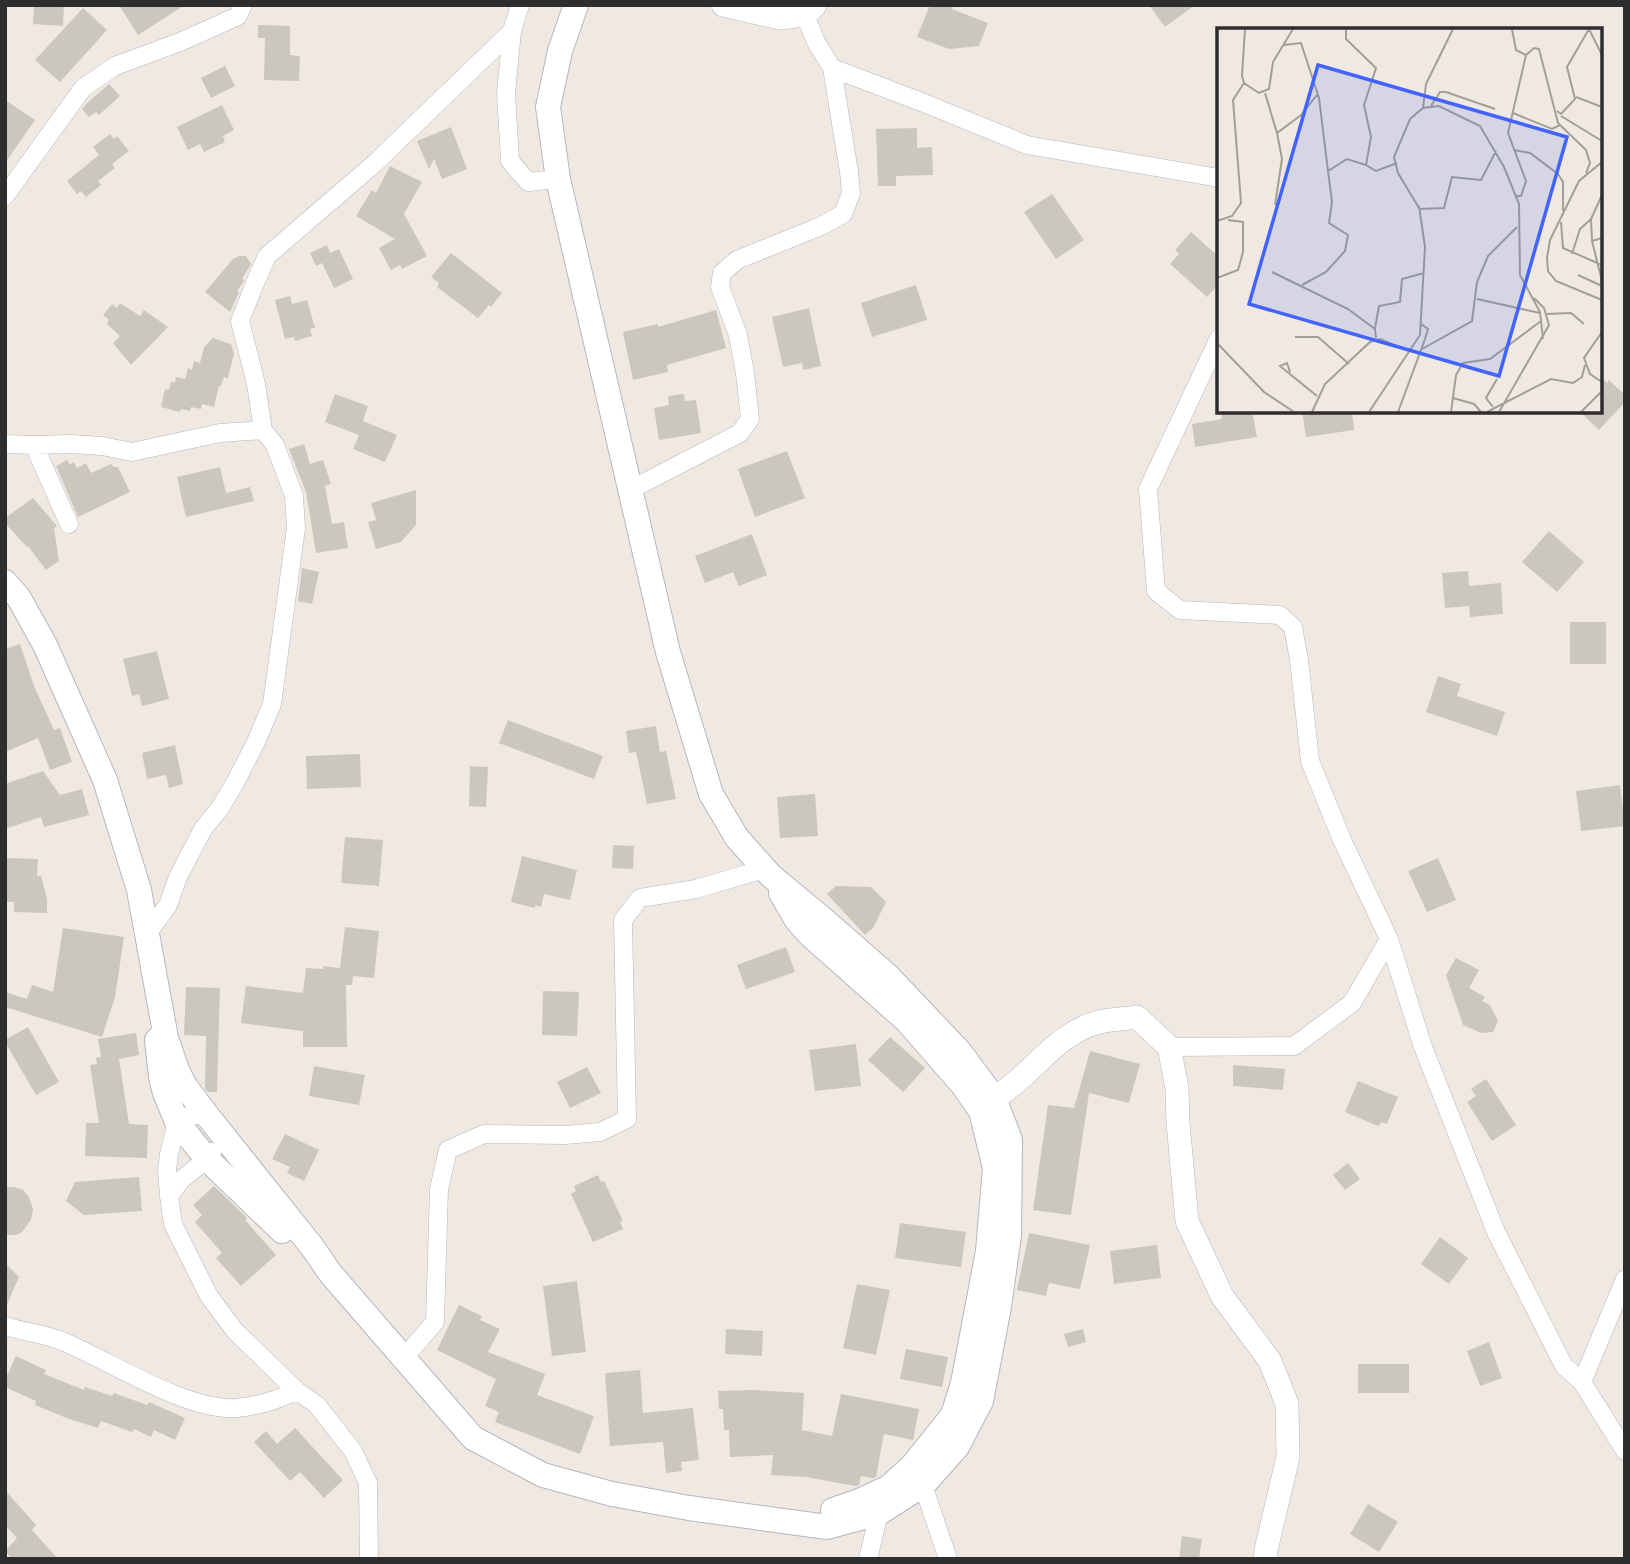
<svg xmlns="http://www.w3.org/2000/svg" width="1630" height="1564" viewBox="0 0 1630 1564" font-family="Rubik,sans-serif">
<rect width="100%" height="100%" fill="#efe9e1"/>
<path fill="#cbc7bf" d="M34 5H64L63 26 33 24Z
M119 5H185L138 35Z
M930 5H954L952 9 988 23 979 46 949 49 917 37Z
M1149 5H1195L1165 27Z
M83 8 107 30 60 82 35 60Z
M258 25 290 26V55L300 56 299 81 264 80 265 38H258Z
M225 66 235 86 211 98 201 78Z
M109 84 120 96 99 115 96 112 89 117 82 109 86 104Z
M5 100 35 120 5 163Z
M222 105 234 130 223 136 225 142 204 152 200 144 188 150 177 127Z
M451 127 467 169 442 179 434 159 429 169 417 141Z
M917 128V148L932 147 933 175 896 176V186H878L876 129Z
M110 134 114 139 117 136 129 151 112 164 115 168 98 181 101 185 86 197 81 191 77 194 67 181 99 155 93 147Z
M390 166 422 182 404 214 427 256 402 269 400 265 391 270 379 248 395 239 356 216 372 190 376 193Z
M1052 194 1084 240 1056 259 1024 212Z
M1191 232 1219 257V284L1207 297 1170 264 1179 254 1175 250Z
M327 245 330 253 339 249 353 279 334 288 322 263 316 266 310 253Z
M451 253 502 293 491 307 489 305 478 318 437 287 439 283 431 277Z
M239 256H246L251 264 242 279 244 280 242 284 237 291 239 292 230 312 205 292 233 259Z
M916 285 927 320 872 337 861 303Z
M290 296 292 304 307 300 315 328 310 329 312 336 295 341 294 337 285 339 275 300Z
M120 303 140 316 144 310 168 327 131 365 113 343 120 336 107 324 109 320 103 315 112 304 117 308Z
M809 308 821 366 803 370 802 363 783 367 772 317Z
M716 310 726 348 667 365 668 372 633 380 623 332 658 324V327Z
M213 338 231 344 234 354 228 378 224 377 221 386H219L214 407 202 404 201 409 191 407 190 411 181 409 180 412 161 407 165 389 169 390 171 382 175 383 176 377 185 379 188 368 192 370 194 361 200 363 204 347Z
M1600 376 1607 383 1609 380 1625 395V402L1599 430 1579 411H1600Z
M335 394 368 406 363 421 397 435 385 462 353 449 359 435 325 422Z
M684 394 685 401 696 400 701 433 659 440 654 408 669 405 668 396Z
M1221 411H1252L1257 437 1195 447 1192 424 1222 419Z
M1302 411H1352L1354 430 1306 437Z
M304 444 310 464 323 460 331 484 325 486 332 524 344 522 348 548 316 553 306 492 289 449Z
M787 451 805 498 755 517 738 469Z
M67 460 70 465 74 462 77 468 86 463 91 473 111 464 114 467H118L130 492 78 517 56 466Z
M220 467 226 493 250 487 254 501 186 517 177 477Z
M416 490V525L401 542 376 549 368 522 376 520 371 503Z
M33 498 57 526 54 528 59 561 46 570 28 546 27 547 5 523V518Z
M1549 531 1584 562 1557 592 1522 562Z
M752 534 767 575 739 586 733 572 705 583 695 556Z
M302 568 319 572 312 604 298 601Z
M1468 571 1469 586 1501 583 1503 614 1470 617 1469 606 1445 608 1442 573Z
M1570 622H1606V664H1570Z
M20 644 34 686 54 730 60 728 72 762 50 770 38 738 5 752V649Z
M157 651 169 699 142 706 139 694 132 696 123 659Z
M1438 676 1461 684 1457 696 1505 712 1497 736 1426 712Z
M508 720 603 756 594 779 499 743Z
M656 726 660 752 666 751 676 799 647 804 636 752 629 753 626 731Z
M175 745 183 784 169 788 166 775 147 779 142 753Z
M360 754 361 787 307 789 306 756Z
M470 766 488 767 486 807 469 806Z
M43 771 60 795 82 789 89 815 44 827 41 817 5 829V784Z
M1620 785 1625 826 1581 831 1576 791Z
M815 794 818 836 780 838 777 797Z
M345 837 383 840 379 886 341 883Z
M613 845 634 846 633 869 612 868Z
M522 856 577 870 570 900 544 894 541 907 535 905V908L511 902Z
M5 858 38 859 37 876H41L47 899V913L14 912V902H6Z
M1438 858 1456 900 1427 912 1408 871Z
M836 886 871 887 886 902 873 928 865 935 827 894Z
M345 927 379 931 374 978 353 976 352 985H346L347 1047H303V1031L241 1023 246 986 303 993 306 968 323 969V966L340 968Z
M63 928 124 937 115 997 102 1037 5 1007V992L27 999 32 985 53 992Z
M786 947 795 972 746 989 737 965Z
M1456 958 1479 970 1469 988 1485 997 1482 1001 1490 1005 1498 1021 1493 1032 1481 1033 1463 1025 1446 975Z
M186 987 220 988 217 1092H208L205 1089 206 1036 184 1035Z
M543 991 579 992 577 1036 542 1035Z
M28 1027 59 1082 36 1095 5 1042V1040Z
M136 1033 139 1055 119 1059 129 1124 148 1125 147 1158 85 1156 86 1123H99L90 1065 97 1064 96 1058 101 1057 98 1039Z
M890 1037 925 1068 903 1092 868 1060Z
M856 1044 861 1086 815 1091 809 1050Z
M1090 1051 1140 1064 1129 1103 1089 1093 1071 1215 1033 1210 1048 1105 1074 1108Z
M1233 1065 1285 1069 1283 1090 1233 1086Z
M314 1066 365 1075 359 1105 309 1096Z
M587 1067 601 1093 570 1108 557 1082Z
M1486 1079 1516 1125 1492 1141 1467 1102 1476 1096 1471 1089Z
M1358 1081 1398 1097 1387 1124 1382 1122 1378 1126 1345 1112Z
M285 1134 319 1150 304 1181 287 1173 290 1167 272 1159Z
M1348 1163 1360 1179 1345 1190 1333 1175Z
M598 1175 601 1182 604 1181 617 1208 623 1221 620 1222 623 1229 593 1242 571 1194 576 1191 574 1186Z
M139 1177 142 1211 84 1215 66 1201 75 1182Z
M214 1186 244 1215 247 1218 245 1220 276 1255 241 1286 216 1258 222 1253 195 1222 202 1215 193 1205Z
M5 1187H14L23 1190 29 1197 33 1209 31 1220 22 1232 16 1235H5Z
M900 1223 966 1232 961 1267 895 1258Z
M1029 1233 1090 1245 1080 1289 1049 1283 1046 1296 1017 1290Z
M1440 1237 1468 1258 1449 1284 1421 1264Z
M1157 1245 1161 1278 1114 1284 1110 1251Z
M5 1263 19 1277 5 1309Z
M577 1281 586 1352 552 1356 543 1286Z
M857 1284 890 1290 876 1355 843 1348Z
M459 1305 482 1316 480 1320 500 1329 488 1352 545 1374 537 1395 594 1416 580 1454 495 1422 499 1412 485 1406 496 1379 437 1350Z
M726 1329 763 1331 762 1356 725 1354Z
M1083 1329 1086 1342 1068 1347 1064 1334Z
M1489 1342 1502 1378 1480 1386 1467 1351Z
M906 1349 948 1357 942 1387 900 1379Z
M16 1356 46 1370 44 1374 84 1390 85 1387 112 1396 114 1393 147 1405 149 1402 185 1418 175 1440 154 1430 151 1437 134 1429 132 1432 101 1421 98 1428 69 1419 35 1405 36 1401 5 1387V1380Z
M1358 1364H1409V1393H1358Z
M640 1370 643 1413 693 1408 699 1460 681 1462 682 1471 666 1473 663 1442 610 1446 605 1373Z
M752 1390 804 1393 802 1430 832 1436 841 1394 919 1409 913 1440 884 1434 876 1477 873 1478 861 1476 859 1485 855 1486 806 1477 771 1475 773 1455 730 1457 729 1430H724L723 1409H719L718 1391Z
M295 1428 343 1480 324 1498 300 1472 290 1481 254 1442 266 1431 277 1444Z
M5 1490 36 1525 32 1530 58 1559H12L5 1551 17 1538 5 1525Z
M1368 1504 1398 1522 1379 1552 1350 1534Z
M1182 1536 1202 1539 1199 1559H1179Z"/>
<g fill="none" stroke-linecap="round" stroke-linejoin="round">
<g stroke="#b4b7c1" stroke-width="19">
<path id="minor" d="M520 5 512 31 506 93 510 161 528 182 558 179
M805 15 816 42 832 68 924 103 1027 145 1219 178
M5 196 83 88 115 66 180 42 238 16 243 5
M1219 338 1148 489 1156 591 1180 610 1280 615 1293 627 1299 660 1310 761 1342 840 1389 939
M5 444 34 445 71 444 102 446 132 452 220 433 263 430
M34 445 69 524
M630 490 740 433 750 419 745 373 738 335 720 287 722 273 737 260 821 226 843 214 851 193 849 172 832 68
M148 933 168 905 178 877 203 829 220 808 235 783 256 742 272 704 296 528 294 496 275 445 263 430 256 384 240 321 255 283 267 256 374 164 512 31
M1169 1047 1294 1046 1352 1003 1389 939 1423 1047 1496 1232 1564 1366 1582 1382 1625 1451
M206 1114 182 1117 177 1122 169 1154 167 1170 169 1196 173 1224 209 1296 235 1331 297 1391 317 1405 353 1451 368 1483 369 1559
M169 1196 181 1180 207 1159 212 1152
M5 1326C24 1332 44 1334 62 1341 110 1361 186 1411 236 1408 259 1406 276 1400 297 1391
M403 1359 435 1322 439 1189 448 1150 484 1134 565 1135 600 1132 627 1119 623 920 640 898 696 889 764 869
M1582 1382 1625 1279
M923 1485 948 1559
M868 1559 879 1513"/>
</g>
<g stroke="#b4b7c1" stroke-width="24">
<path id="tertiary" d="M723 5 780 18 805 15 815 5
M981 1111C994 1098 1010 1088 1023 1076 1046 1055 1067 1030 1099 1022 1111 1019 1125 1019 1137 1017L1169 1047 1177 1088 1178 1123 1187 1221 1222 1296 1270 1361 1287 1404 1288 1457 1266 1550 1265 1559"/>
</g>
<g stroke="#b4b7c1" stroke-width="26">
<path id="secondary" d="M5 582 19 598 45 645 105 780 139 890 166 1038 177 1070 185 1086 206 1114 313 1248 330 1273 473 1438 543 1475 612 1494 689 1508 827 1527 879 1513 923 1485 957 1447 981 1401 999 1307 1009 1235 1010 1140 994 1098 959 1051 887 975 824 920 771 876 737 838 711 794 668 652 558 179 548 107 560 51 576 5
M781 893 796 919 810 935 907 1021 962 1084 981 1111 995 1168 988 1251 963 1383 953 1415 913 1465 889 1487 859 1501 833 1510
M157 1040 161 1077 165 1093 177 1122 207 1159 282 1231"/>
</g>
<use href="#minor" stroke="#fff" stroke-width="18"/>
<use href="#tertiary" stroke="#fff" stroke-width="23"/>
<use href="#secondary" stroke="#fff" stroke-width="24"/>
</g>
<g transform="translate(1217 28)">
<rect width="385" height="385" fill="#efe9e1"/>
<path fill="none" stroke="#a29e99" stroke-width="2" d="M28 1 25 48 27 55 42 65 52 61 56 34 76 1M129 1V11L159 40 147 77 154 109 149 137 159 143 180 135M295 1 299 22 309 27M67 17 84 15 102 70 111 143 130 131 149 137M48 65 60 105 84 87 100 67M359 69 385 79M214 78 223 64H229L278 81M206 80 209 56 236 1M340 83 344 86 358 71 350 39 372 1 385 27M296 85 335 101 343 97M344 88 385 113M297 122 313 125 341 146 346 154V183M385 134 362 153 333 212 330 230 331 243 339 253 385 272M299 168H304L309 153 291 105 309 27 317 20 322 21 341 95 369 122 373 135 369 145M58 177 65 131 60 105M202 180 181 145 177 129 193 91 206 80 222 78 263 98 287 139 302 176 303 247 323 284 326 311M203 181 227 180 235 149 264 152 279 123M0 193 15 188 24 175 16 72 27 55M344 194 346 220 385 237M385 210 375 213 385 253M375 212 374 191 385 167M355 226 363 201 374 191M55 244 131 281 158 301 159 310M361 247 385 258M0 250 21 242 26 224V194L11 192M85 257 109 244 128 223 131 207 112 195 115 174 111 143M260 271 323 285M330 286 354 285 367 296M158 300 162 278 183 274 185 251 207 245M385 304 367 330 373 346 385 354M78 309H101L132 336M0 315 47 364 77 384M205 321 255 293 260 254 271 228 300 199M73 344 70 335 63 338 100 368M236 370 257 376 264 384M276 379 269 370 280 351M95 384 108 356 153 314 163 311 192 323M152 384 203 307 208 219 202 178M181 384 208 311 211 301 204 296M234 384 239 347 246 335 273 331 324 293M270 384 334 351 356 355 365 349 368 337M282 384 332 297 327 280 317 270M364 384 385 363"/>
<path fill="#4264fb" fill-opacity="0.15" stroke="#4264fb" stroke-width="3.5" d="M101 37 350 109 282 348 32 276Z"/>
<rect width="385" height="385" fill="none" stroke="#2e2e2e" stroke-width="3.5"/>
</g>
<rect width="1630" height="1564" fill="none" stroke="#2e2e2e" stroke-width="14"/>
</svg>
